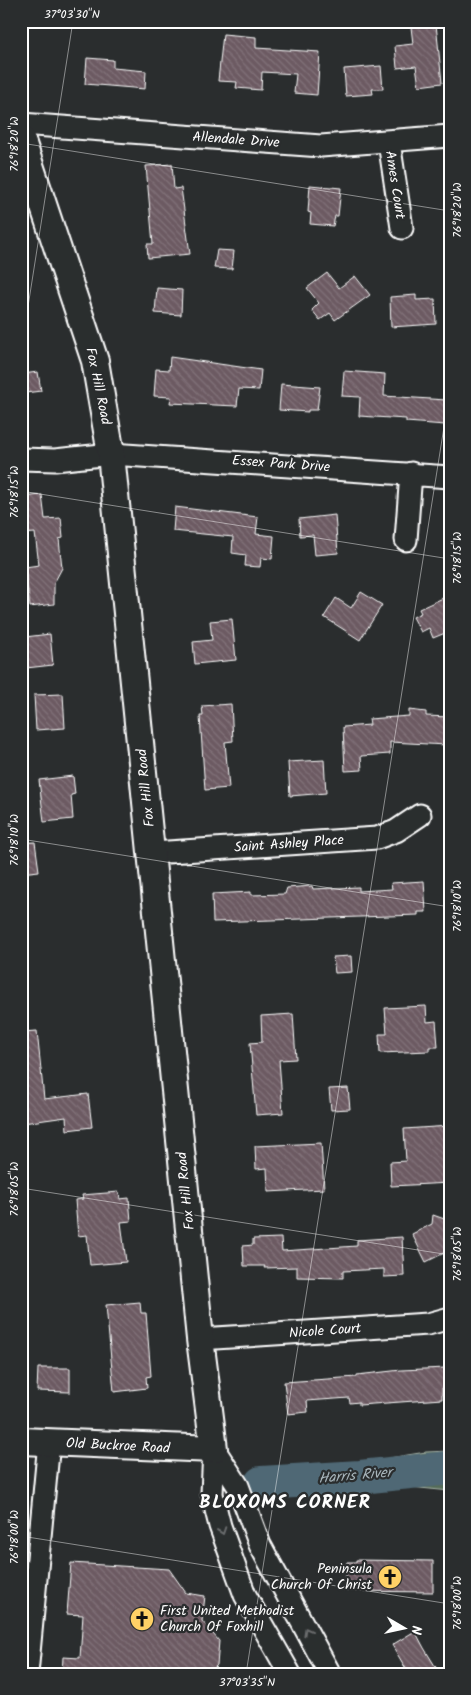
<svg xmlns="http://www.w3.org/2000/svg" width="471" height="1695" viewBox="0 0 471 1695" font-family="Kalam,sans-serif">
<defs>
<pattern id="wetland-marsh" width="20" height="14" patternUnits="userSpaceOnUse" patternTransform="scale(1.25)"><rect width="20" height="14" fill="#556c58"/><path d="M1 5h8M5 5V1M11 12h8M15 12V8" fill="none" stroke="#6e8271"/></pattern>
<pattern id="building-back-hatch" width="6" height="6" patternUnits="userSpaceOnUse" patternTransform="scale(1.25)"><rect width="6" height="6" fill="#6c5a62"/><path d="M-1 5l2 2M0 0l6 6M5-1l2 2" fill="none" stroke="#82737a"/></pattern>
</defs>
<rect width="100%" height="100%" fill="#2a2d2e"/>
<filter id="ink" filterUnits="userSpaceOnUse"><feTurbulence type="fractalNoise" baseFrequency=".02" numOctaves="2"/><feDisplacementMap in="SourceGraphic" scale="10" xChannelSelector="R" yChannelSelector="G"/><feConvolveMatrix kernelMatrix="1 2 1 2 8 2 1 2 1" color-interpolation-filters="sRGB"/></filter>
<g filter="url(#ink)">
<path fill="url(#wetland-marsh)" stroke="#aab6ac" d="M450 1451V1491L370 1483 274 1493 263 1474 293 1465 327 1468 426 1452Z"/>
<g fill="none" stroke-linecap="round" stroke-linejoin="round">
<path stroke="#4f6874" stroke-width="34" d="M261 1483 360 1477 450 1468"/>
</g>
<path fill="url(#building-back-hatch)" stroke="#fff" d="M436 24 442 83 419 86 416 66 397 68 395 46 413 44 411 27Z
M223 34 256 37V48L320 52 317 95 294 93 296 74 262 72 261 90 236 88 237 82 218 81Z
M87 58 113 60V68L146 71 145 89 85 84Z
M381 66 383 89H372L373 94 346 96 344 69Z
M172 164 174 189 181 188 190 254 148 258 147 244H153L146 166Z
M310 185 341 188 338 216H335L333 226 310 224 311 213 308 212Z
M217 250 234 251 232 269 214 268Z
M327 273 339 288 355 276 370 295 335 320 330 313 320 320 312 310 319 303 307 288Z
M157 288 182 290 181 315 155 313Z
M416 295V300L435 299 436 324 391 327 390 297Z
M170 357 261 370 259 390 239 389 237 406 170 403 171 397 154 396 156 369 169 370Z
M344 371 385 374 384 396 446 400 445 425 406 422V419L359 416 360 397 342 396Z
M38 372 41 391 25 393 23 374Z
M281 384 320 387 317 410H308V412L279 410Z
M42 495 45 519 61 518 63 538 59 539 62 568 54 583V604L30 607 25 567 39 565 35 533 21 534V497Z
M175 507 258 517 256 534 274 536 272 559 261 558 260 567 245 566 246 555 232 553 233 537 173 531Z
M335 515 338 553 315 555 313 535 300 536 299 519Z
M361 592 382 605 360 640 324 617 336 598 351 608Z
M443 598 446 603 450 601V631L433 638 429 628 421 632 413 617 421 613 419 609Z
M232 619 236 660 195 664 193 642 212 640 210 621Z
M50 634 53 665 26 668 23 646 26 645 25 637Z
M63 694 65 728 36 730 34 695Z
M231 704 233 741 225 742 229 788 205 790 200 716H203L202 706Z
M409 710 426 712V716L449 717 447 745 390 742V754L361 756 362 770 345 771 343 727 370 725 369 719 409 716Z
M324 760 326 793 290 796 288 762Z
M73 776 75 794 71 795 73 819 44 822 39 780Z
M35 842 39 871 21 873V843Z
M424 881 426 912H418V915L213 922 212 894 251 892V895L285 894 287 888 312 886 313 889 359 887V891L392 889 391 883Z
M351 956 352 972 335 973 333 957Z
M426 1006 427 1022 436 1021 438 1047H429V1051L380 1053 379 1034H387L385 1008Z
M293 1014 296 1059 279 1060 283 1113 256 1115 250 1043 262 1042 261 1016Z
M37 1031 44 1099 88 1094 92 1127 67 1130 66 1117 23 1123 21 1032Z
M348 1088 350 1109 331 1110 329 1089Z
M450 1126V1183L391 1186 390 1162 406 1161 404 1129Z
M321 1143 324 1189 268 1192 267 1168 256 1169 255 1146Z
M119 1192 120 1199 129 1198 131 1221 121 1222 126 1262 90 1265 87 1235 78 1236 75 1200 83 1199 82 1195Z
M433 1215 450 1221V1250L426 1262 412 1234 432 1224Z
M402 1237 404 1276 384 1277V1269L343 1271V1278L297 1277V1267L264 1268 265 1266H244L243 1246 253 1245V1239L281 1238 282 1251 357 1246V1240Z
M140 1302 141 1313H146L151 1376 146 1377 147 1388 114 1392 106 1305Z
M38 1368H70V1392L37 1391Z
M446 1368 447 1388H442V1399L359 1405V1402L350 1403 349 1398 307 1401 308 1412 288 1414 284 1382 357 1377V1375L401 1370Z
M356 1560 433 1561V1592L345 1591 347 1562H356Z
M71 1563 169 1569 186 1593 205 1596 202 1621 219 1641 217 1665 213 1669 212 1674H62L63 1657 80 1658 83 1615 67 1614Z
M415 1631 424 1648 440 1674H409L392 1645Z"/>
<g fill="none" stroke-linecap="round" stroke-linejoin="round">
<g stroke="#fff" stroke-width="25">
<path id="minor" d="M21 124 321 146 450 136
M389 142 402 228
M21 459 55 460 111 454 450 477
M406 540 411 473
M153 853 377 838 396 831 420 815
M200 1339 428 1324 450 1318
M214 1449 238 1486 260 1545 330 1674
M214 1449 212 1494 220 1526 245 1595 290 1674
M27 1674 49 1442"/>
</g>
<g stroke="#fff" stroke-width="30">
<path id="major" d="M21 138 95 361 111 454 200 1339 214 1449 21 1441"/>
</g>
<use href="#minor" stroke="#2a2d2e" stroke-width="21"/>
<use href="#major" stroke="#2a2d2e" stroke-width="26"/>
</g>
<defs><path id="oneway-chevron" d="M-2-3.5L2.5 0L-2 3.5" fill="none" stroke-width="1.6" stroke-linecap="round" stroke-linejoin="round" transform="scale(1.25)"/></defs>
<g stroke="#6a6c6d">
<use href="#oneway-chevron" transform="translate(222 1531) rotate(71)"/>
<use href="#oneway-chevron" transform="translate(307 1631) rotate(-119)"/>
</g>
</g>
<path fill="none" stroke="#fff" stroke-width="1" stroke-opacity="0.45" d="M21 143 450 211M21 351 73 21M21 491 450 559M21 839 450 907M21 1188 450 1255M21 1536 450 1604M246 1674 450 389"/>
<defs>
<g id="church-disc" transform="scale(1.25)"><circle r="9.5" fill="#ffd166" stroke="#2a2d2e"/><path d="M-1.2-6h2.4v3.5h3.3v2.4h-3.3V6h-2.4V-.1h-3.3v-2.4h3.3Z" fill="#111"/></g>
</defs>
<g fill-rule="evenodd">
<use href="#church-disc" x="390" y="1577"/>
<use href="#church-disc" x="142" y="1619"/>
</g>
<g text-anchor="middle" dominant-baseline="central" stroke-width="4.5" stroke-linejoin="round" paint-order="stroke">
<g font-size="14" fill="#fff" stroke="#2a2d2e">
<text transform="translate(236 140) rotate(4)">Allendale Drive</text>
<text transform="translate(395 185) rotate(81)">Ames Court</text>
<text transform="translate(98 386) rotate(78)">Fox Hill Road</text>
<text transform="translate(281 464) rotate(4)">Essex Park Drive</text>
<text transform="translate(146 788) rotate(-96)">Fox Hill Road</text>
<text transform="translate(289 844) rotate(-4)">Saint Ashley Place</text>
<text transform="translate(186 1191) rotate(-96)">Fox Hill Road</text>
<text transform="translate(325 1331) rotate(-4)">Nicole Court</text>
<text transform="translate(118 1446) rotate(3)">Old Buckroe Road</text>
</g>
<g font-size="14" fill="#fff" stroke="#2a2d2e" text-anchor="end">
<text x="372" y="1569">Peninsula<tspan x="372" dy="16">Church Of Christ</tspan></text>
<text x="160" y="1611" text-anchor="start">First United Methodist<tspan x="160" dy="16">Church Of Foxhill</tspan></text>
</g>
<g font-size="15" font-style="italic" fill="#a7b4ba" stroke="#2a2d2e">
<text transform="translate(355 1476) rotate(-5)">Harris River</text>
</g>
<g font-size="19" font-weight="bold" letter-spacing="1" fill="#fff" stroke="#2a2d2e">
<text x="285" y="1503">BLOXOMS CORNER</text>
</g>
</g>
<rect width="471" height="1695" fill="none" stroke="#2a2d2e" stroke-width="55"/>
<g transform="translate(404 1628) rotate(99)" stroke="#2a2d2e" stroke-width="4" paint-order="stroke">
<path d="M0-4L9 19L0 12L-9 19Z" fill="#ffffff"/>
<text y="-8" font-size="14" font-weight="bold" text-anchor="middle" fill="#ffffff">N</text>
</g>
<rect x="28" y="28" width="416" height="1640" fill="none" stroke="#fff" stroke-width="2"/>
<g font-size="12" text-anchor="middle" fill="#fff">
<text x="72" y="18">37°03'30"N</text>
<text transform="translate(14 144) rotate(-90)" y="4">76°18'20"W</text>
<text transform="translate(457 210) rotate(-90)" y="4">76°18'20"W</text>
<text transform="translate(14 492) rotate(-90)" y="4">76°18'15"W</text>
<text transform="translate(457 558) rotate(-90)" y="4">76°18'15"W</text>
<text transform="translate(14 840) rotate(-90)" y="4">76°18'10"W</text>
<text transform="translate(457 906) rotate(-90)" y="4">76°18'10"W</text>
<text transform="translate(14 1189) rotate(-90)" y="4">76°18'05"W</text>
<text transform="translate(457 1254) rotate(-90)" y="4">76°18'05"W</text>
<text transform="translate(14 1537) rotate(-90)" y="4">76°18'00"W</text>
<text transform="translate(457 1603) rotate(-90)" y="4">76°18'00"W</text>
<text x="247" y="1686">37°03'35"N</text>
</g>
</svg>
